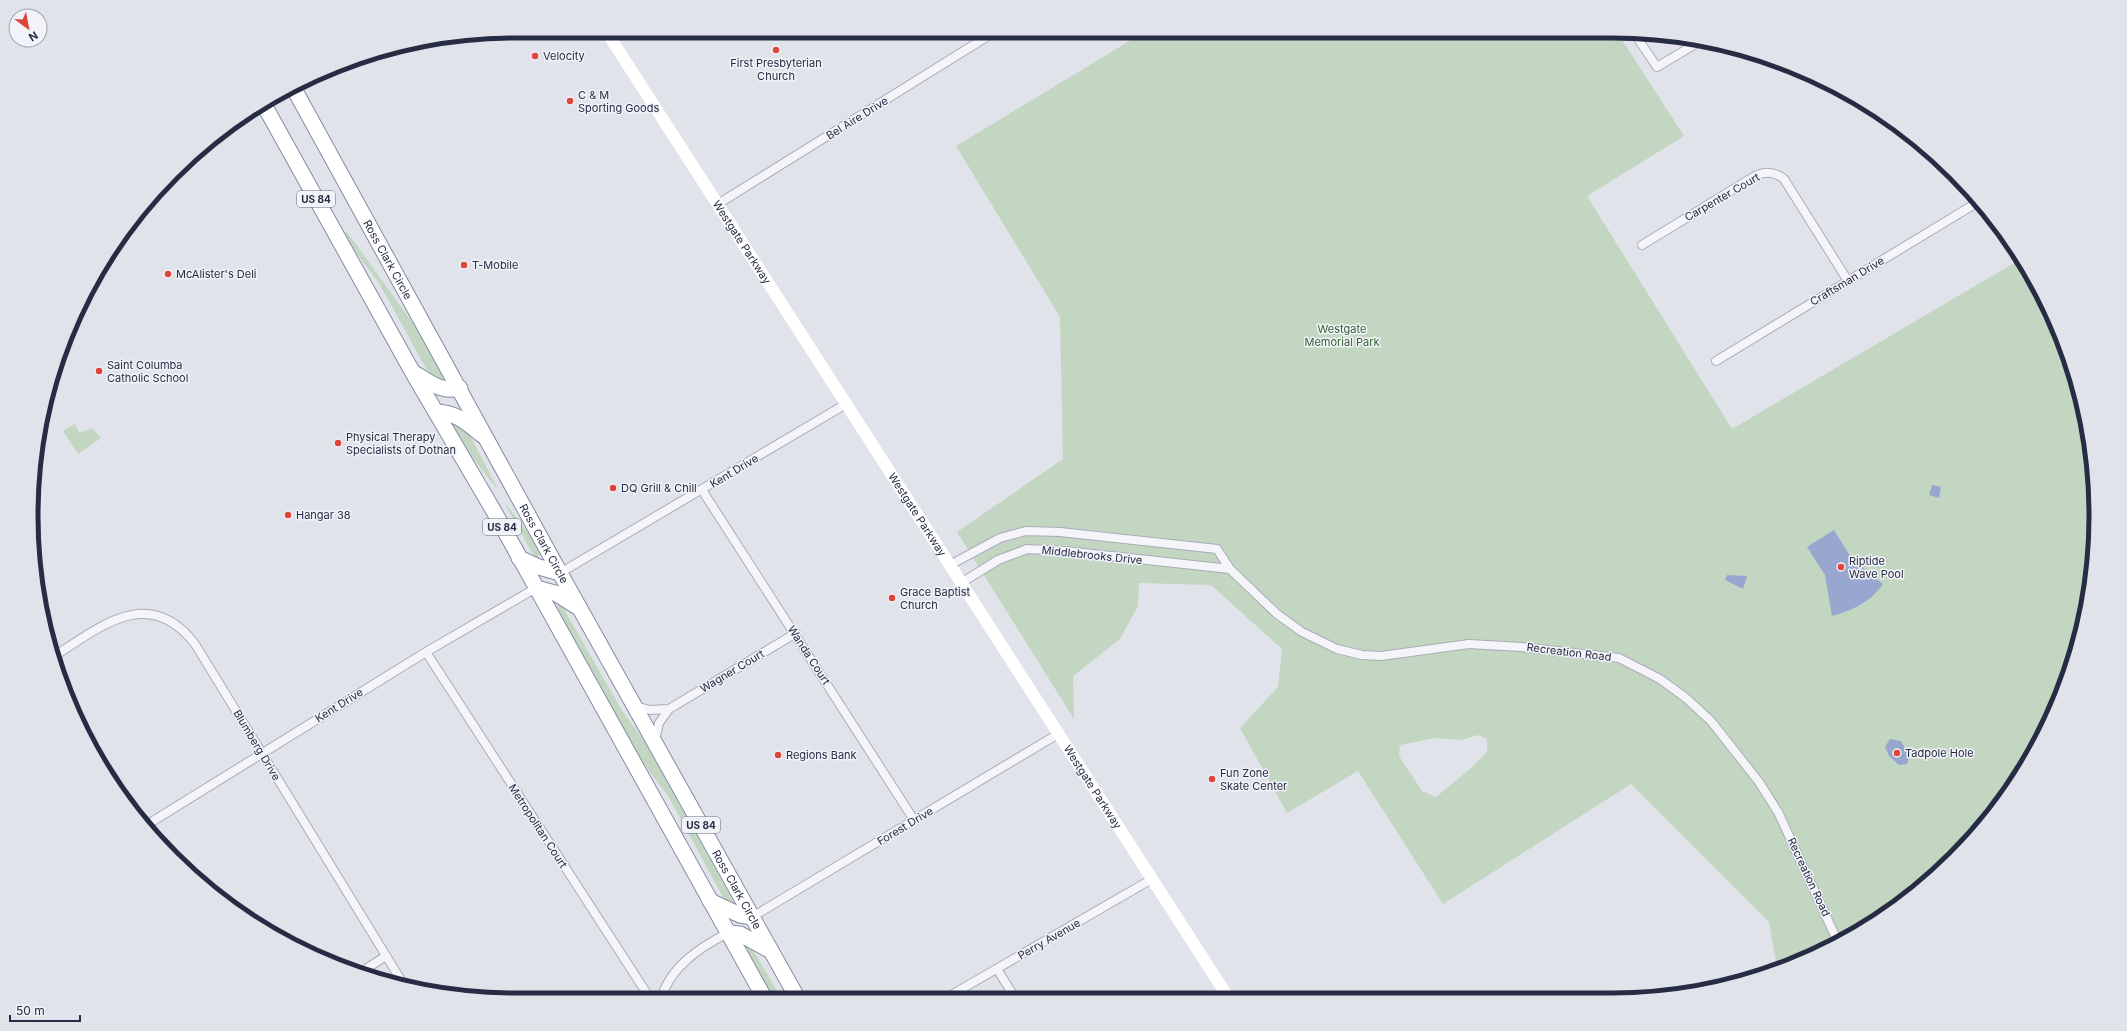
<svg xmlns="http://www.w3.org/2000/svg" width="2127" height="1031" viewBox="0 0 2127 1031" font-family="Inter,sans-serif">
<rect width="100%" height="100%" fill="#e1e3eb"/>
<path fill="#c2d6c1" fill-rule="evenodd" d="M1146 31 1617 32 1684 136 1587 196 1732 429 2021 259 2059 330 2087 421 2096 516 2087 610 2059 701 1996 810 1907 900 1797 963 1777 968 1769 922 1631 784 1443 904 1358 771 1287 813 1240 728 1278 687 1282 649 1211 585 1139 583 1138 606 1120 639 1073 676 1074 719 957 532 1063 459 1060 317 956 146ZM1478 735 1487 739V752L1471 768 1436 797 1422 791 1399 756 1400 745 1435 738 1461 740Z
M347 232 420 333 445 379 438 381 428 372 379 283 354 250 345 233Z
M457 421 468 432 497 487 496 488 470 454 453 425Z
M75 424 79 433 92 428 101 438 78 454 63 431Z
M507 505 531 537 540 555 536 558 532 553 506 506Z
M561 604 621 709 645 742 733 901 730 905 723 897 668 796 643 763 558 609 557 607Z
M750 945 782 999H774L746 947Z"/>
<path fill="#98a7cf" d="M1932 485 1941 487 1939 498 1929 495Z
M1834 530 1852 559 1883 584C1870 602 1854 610 1832 616L1825 575 1807 547Z
M1727 575 1747 576 1743 589 1725 580Z
M1890 739 1901 741 1910 757 1907 764 1899 765 1889 756 1885 747Z"/>
<g fill="none" stroke-linecap="round" stroke-linejoin="round">
<g stroke="#a9acb9" stroke-width="10">
<path id="street" d="M1634 33 1657 67 1702 40
M718 204 996 31
M1642 245 1755 176C1765 171 1775 172 1784 179L1848 281
M1716 361 1978 202
M702 490 914 820
M950 565 1000 538 1026 531 1060 532 1217 549 1230 569 1277 614 1302 632 1337 649 1362 655 1381 656 1469 644 1521 647 1619 658 1660 679 1686 698 1711 721 1759 782 1778 812 1837 940
M560 573 846 404
M961 583 998 560 1027 549 1065 551 1230 569
M426 652 651 1000
M53 657C100 627 149 584 195 644L404 985
M635 706 650 710 669 709
M655 741 659 723 669 709 796 633
M145 826 426 652 536 588
M752 917 1058 734
M997 969 1015 998
M361 972 386 956
M946 998 1152 879
M661 999C670 967 700 947 728 933"/>
</g>
<g stroke="#878ca4" stroke-width="17">
<g id="highway">
<path id="s2" d="M293 87 560 573 798 999"/>
<path d="M263 103 413 373 496 515 765 999"/>
<path d="M414 373C430 382 441 393 460 388"/>
<path d="M436 412C456 412 467 423 482 435"/>
<path d="M519 558 539 567 560 573"/>
<path d="M536 588 555 593 579 608"/>
<path d="M710 901 740 915 752 917"/>
<path d="M728 933 740 934 771 951"/>
</g>
</g>
<use href="#street" stroke="#f5f5f9" stroke-width="8"/>
<path stroke="#fff" stroke-width="12" id="s1" d="M606 31 1228 997"/>
<use href="#highway" stroke="#fff" stroke-width="15"/>
</g>
<g fill="#dd4539" stroke="#f1f3f8" stroke-width="1.5">
<circle cx="776" cy="50" r="4"/>
<circle cx="535" cy="56" r="4"/>
<circle cx="570" cy="101" r="4"/>
<circle cx="464" cy="265" r="4"/>
<circle cx="168" cy="274" r="4"/>
<circle cx="99" cy="371" r="4"/>
<circle cx="338" cy="443" r="4"/>
<circle cx="613" cy="488" r="4"/>
<circle cx="288" cy="515" r="4"/>
<circle cx="1841" cy="567" r="4"/>
<circle cx="892" cy="598" r="4"/>
<circle cx="1897" cy="753" r="4"/>
<circle cx="778" cy="755" r="4"/>
<circle cx="1212" cy="779" r="4"/>
</g>
<g text-anchor="middle" dominant-baseline="central" stroke-width="3" stroke-linejoin="round" paint-order="stroke">
<g fill="#f1f3f8" stroke="#64687b" stroke-width="1">
<rect x="297" y="191" width="38" height="16" rx="3"/>
<rect x="483" y="519" width="38" height="16" rx="3"/>
<rect x="682" y="817" width="38" height="16" rx="3"/>
</g>
<g font-size="10" font-weight="bold" fill="#272c45">
<text x="316" y="199">US 84</text>
<text x="502" y="527">US 84</text>
<text x="701" y="825">US 84</text>
</g>
<g font-size="11" fill="#272c45" stroke="#f1f3f8" text-anchor="start">
<text x="543" y="56">Velocity</text>
<text x="776" y="63" text-anchor="middle">First Presbyterian<tspan x="776" dy="13">Church</tspan></text>
<text x="578" y="95">C &amp; M<tspan x="578" dy="13">Sporting Goods</tspan></text>
<text x="472" y="265">T-Mobile</text>
<text x="176" y="274">McAlister's Deli</text>
<text x="107" y="365">Saint Columba<tspan x="107" dy="13">Catholic School</tspan></text>
<text x="346" y="437">Physical Therapy<tspan x="346" dy="13">Specialists of Dothan</tspan></text>
<text x="621" y="488">DQ Grill &amp; Chill</text>
<text x="296" y="515">Hangar 38</text>
<text x="1849" y="561">Riptide<tspan x="1849" dy="13">Wave Pool</tspan></text>
<text x="900" y="592">Grace Baptist<tspan x="900" dy="13">Church</tspan></text>
<text x="1905" y="753">Tadpole Hole</text>
<text x="786" y="755">Regions Bank</text>
<text x="1220" y="773">Fun Zone<tspan x="1220" dy="13">Skate Center</tspan></text>
</g>
<g font-size="11" fill="#272c45" stroke="#f1f3f8">
<text transform="translate(857 118) rotate(-32)">Bel Aire Drive</text>
<text transform="translate(1722 197) rotate(-30)">Carpenter Court</text>
<text stroke="none"><textPath href="#s1" startOffset="251">Westgate Parkway</textPath></text>
<text stroke="none"><textPath href="#s2" startOffset="197">Ross Clark Circle</textPath></text>
<text transform="translate(1847 281) rotate(-31)">Craftsman Drive</text>
<text transform="translate(734 471) rotate(-31)">Kent Drive</text>
<text stroke="none"><textPath href="#s1" startOffset="575">Westgate Parkway</textPath></text>
<text stroke="none"><textPath href="#s2" startOffset="521">Ross Clark Circle</textPath></text>
<text transform="translate(1092 555) rotate(6)">Middlebrooks Drive</text>
<text transform="translate(1569 652) rotate(7)">Recreation Road</text>
<text transform="translate(809 655) rotate(57)">Wanda Court</text>
<text transform="translate(732 671) rotate(-31)">Wagner Court</text>
<text transform="translate(339 705) rotate(-32)">Kent Drive</text>
<text transform="translate(257 745) rotate(59)">Blumberg Drive</text>
<text stroke="none"><textPath href="#s1" startOffset="899">Westgate Parkway</textPath></text>
<text transform="translate(538 826) rotate(57)">Metropolitan Court</text>
<text transform="translate(905 826) rotate(-31)">Forest Drive</text>
<text transform="translate(1809 877) rotate(65)">Recreation Road</text>
<text stroke="none"><textPath href="#s2" startOffset="917">Ross Clark Circle</textPath></text>
<text transform="translate(1049 939) rotate(-30)">Perry Avenue</text>
</g>
<g font-size="11" fill="#336335" stroke="#f1f3f8">
<text x="1342" y="329">Westgate<tspan x="1342" dy="13">Memorial Park</tspan></text>
</g>
</g>
<path d="M0 0H2127V1031H0ZM515 38H1612A477 477 0 0 1 2089 515V516A477 477 0 0 1 1612 993H515A477 477 0 0 1 38 516V515A477 477 0 0 1 515 38Z" fill="#e1e3ea" fill-rule="evenodd"/>
<path fill="none" stroke="#272c45" stroke-width="5" d="M515 38H1612A477 477 0 0 1 2089 515V516A477 477 0 0 1 1612 993H515A477 477 0 0 1 38 516V515A477 477 0 0 1 515 38Z"/>
<g transform="translate(28 28) rotate(148)"><circle r="19" fill="#f1f3f8" stroke="#a0a3b0"/>
<path d="M0-3L7 15L0 10L-7 15Z" fill="#dd4539"/>
<text y="-6" font-size="11" font-weight="bold" text-anchor="middle" fill="#272c45">N</text>
</g>
<path d="M10 1015v6h70v-6" fill="none" stroke="#272c45" stroke-width="2"/>
<text x="16" y="1015" font-size="12" fill="#272c45" stroke="#f1f3f8" stroke-width="3" paint-order="stroke">50 m</text>
</svg>
